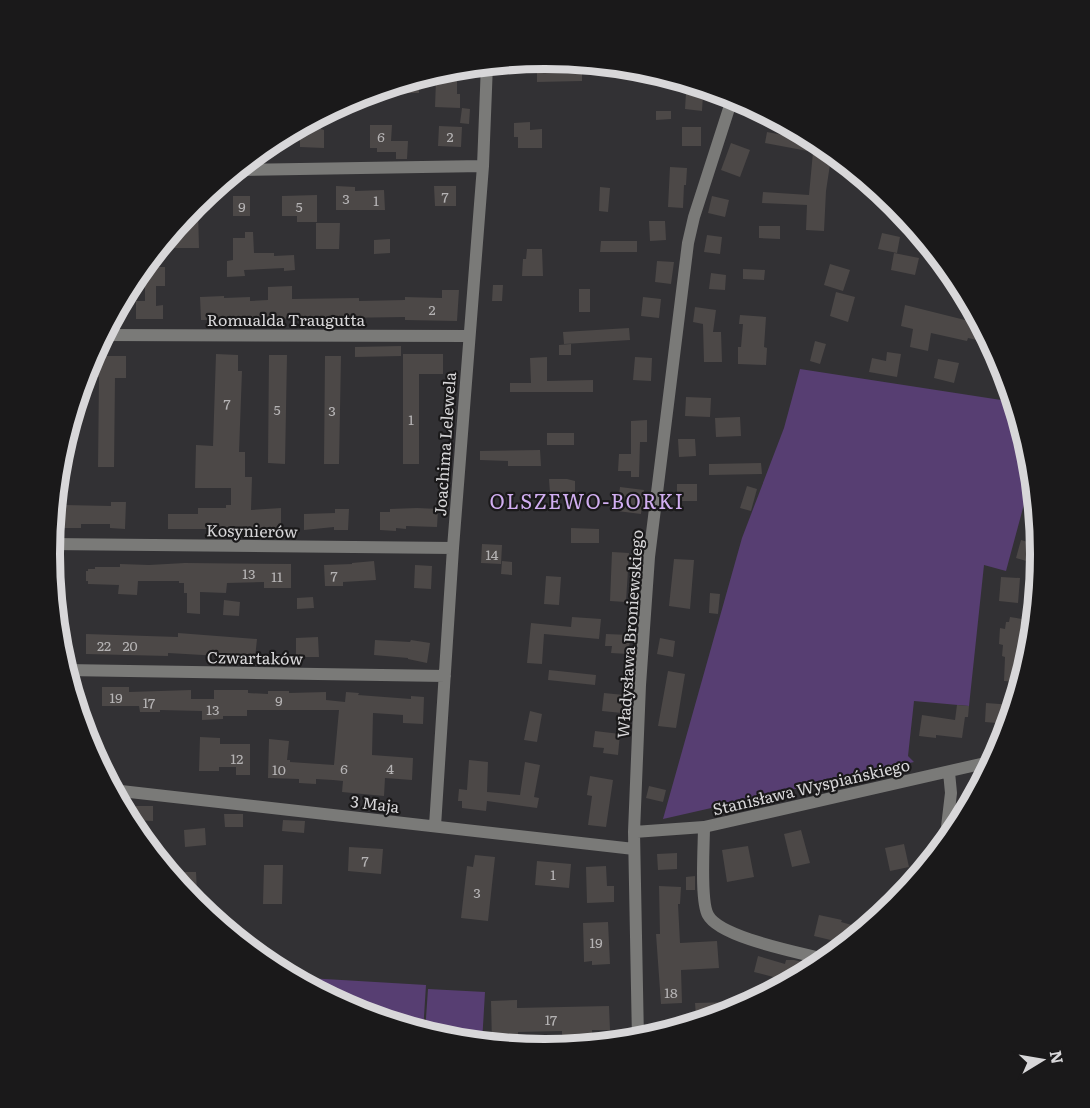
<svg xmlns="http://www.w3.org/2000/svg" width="1090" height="1108" viewBox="0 0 1090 1108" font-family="Literata,serif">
<rect width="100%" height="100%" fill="#323134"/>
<path fill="#573e72" d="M800 369 1014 402 1028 448 1023 467 1030 482 1006 571 984 565 969 706 914 701 908 756 914 762 663 819 742 538 784 428Z
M291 977 426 985 423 1032 355 1012Z
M428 989 485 992 482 1043 448 1040 425 1033Z"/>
<path fill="#4c4847" d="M545 58 551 59V68H582V81L537 82V73H525L526 60Z
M419 77V93H399V83Z
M436 80H457V94H460V108L435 107Z
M686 93 703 94 702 111 685 109Z
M462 108 470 109 469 124 460 123Z
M656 111H671V119L656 120Z
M530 122V130L542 129V148H518V137H514V123Z
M304 124H321V129L324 130V148L300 147V140H298V127Z
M370 125H392L391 141H408L407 159H396V152H377V148H370Z
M439 126 462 127 461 147 438 146Z
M682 127H701V146H682Z
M767 132 820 142 832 151 826 191 824 231 806 230 807 205 762 203 763 192 809 195 813 152 765 143Z
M731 143 750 150 740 177 721 170Z
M670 167 687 168 686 185H684L683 208 668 207Z
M336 186 355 187V191L384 190 385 210H336Z
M434 186H456V206H435Z
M600 187 610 188 608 212 599 211Z
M211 190 210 210H198L199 248H172L171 232 195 203Z
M317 195V222H297V216H282V196Z
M233 196H250V216H233Z
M712 196 729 200 725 217 708 213Z
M649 221H665L666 240 650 241Z
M316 223H340L339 249H316Z
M759 226H780V239L759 238Z
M245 232H253L254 253H274V256L294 255 295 270 284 271V268L244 270 245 276 227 277V261L233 260V238H245Z
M882 233 900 237 897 253 878 249Z
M707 235 722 237 720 254 704 252Z
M390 239V253L374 254V240Z
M601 241H637V252H600Z
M527 249H542L543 276H522L523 259H526Z
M894 253 919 258 915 275 891 270Z
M657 261 674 262 671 284 655 282Z
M830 264 850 270 843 291 824 285Z
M946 266 957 279 961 287 942 282Z
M145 267H165V286H156V306L163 305V319H136V301H145Z
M743 269 765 270 764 280 743 279Z
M711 273 726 275 725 290 709 289Z
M493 285H503L502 301H492Z
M292 286V299L359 298V301L405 300V297L442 298V290H459L457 321 405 320V317L201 320 200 297 224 296V298L250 297V301L268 300V287Z
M579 289H590V312H579Z
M836 292 855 297 848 322 830 316Z
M643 297 661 299 659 318 641 316Z
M905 305 981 324 991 343 968 338 967 341 931 333 928 351 910 347 913 329 901 326Z
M695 307 716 310 713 332H721L722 362H704L703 324 693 322Z
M740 315 766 317 764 347 767 348 766 365 738 364V347H741L743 324H739Z
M629 328 630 340 564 344 563 332Z
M815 341 826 344 820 364 810 361Z
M571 344V355H559V345Z
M401 346V356L355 357V347Z
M887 352 901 354 897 377 869 372 872 358 886 361Z
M216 354 238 355V371H242L239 452H245V477H252L251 510 281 508V529H168V514H198V508H226V505H231V488H195L196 445 213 446Z
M403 354H443V374H419V464H403Z
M269 355H287L285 464 268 463Z
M92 356H126V378H115L114 467H98L99 377H87V366Z
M325 356H341L339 464H324Z
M547 357V381L593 380V392H510V383H531L530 358Z
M635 357 652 358 651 381 633 380Z
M938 359 959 363 954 383 934 378Z
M686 397 711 398 710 417 685 416Z
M740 417 741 436 716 437 715 418Z
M647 420V442H640L639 477H631V471H618L619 454H631V421Z
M547 433H574V445H547Z
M678 439H695L696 456 679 457Z
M540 450 541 466H508V461L480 460V451Z
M761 463 762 474 709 475V464Z
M549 479H567L575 481V492L550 493Z
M677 484H697V501H677Z
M747 486 757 489 751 511 740 508Z
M620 487 644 490 641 514 617 511Z
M111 502H126L125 529 110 528V524H81V528H63L64 505 111 506Z
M417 508 438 509 437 527 406 526V529L396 528V531L380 530V512H390V509Z
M335 509H349L348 530H334V527L304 530V514L335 513Z
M571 528 599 529V543H571Z
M1021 540 1038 545 1033 563 1016 558Z
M482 544 502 545 501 564 481 563Z
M612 552 629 553 626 602 610 601Z
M674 559 694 560 690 609 669 606Z
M374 561 376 580 343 582V586H325L324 565 352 564V563Z
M502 561 512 562V575L501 574Z
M185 563 291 564V588H264V582L227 583 226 593 200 592V614L187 613V593H184V583H179V581H138L137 595 118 594 119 585 88 584V581H86V571H88V569H95V567H120V564L149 565Z
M415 565 432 566 431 589 414 588Z
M546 576 561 577 559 605 544 604Z
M1001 577 1020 578 1018 603 999 601Z
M710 593 720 594 718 614 709 613Z
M313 597 314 608 297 609V598Z
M224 600 240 602 239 616 223 615Z
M572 617 601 619 599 639 544 634 542 664 527 663 531 623 571 627Z
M1010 617 1022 619V622L1026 623 1023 644H1020L1017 671H1021V682L1004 681 1005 657 1002 656 1003 645 999 644 1000 628 1005 629 1006 622H1009Z
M178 633 257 639 255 658 168 653V656L86 654V634L178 637Z
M606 634 630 635 629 654 611 653 612 646H605Z
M318 637 319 657H296V638Z
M660 638 675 641 673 657 657 654Z
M375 640 410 642 411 640 430 643 427 663 408 659V658L374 655Z
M549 670 596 675 595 685 548 680Z
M668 671 685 674 676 728 658 726Z
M102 687H129V692L191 690V699H214V690H248V693L268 694V691H289V693L326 692V700L345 702 346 692 359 693 358 695 411 699V696L424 697 423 724 403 723V715L373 713 372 755 413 758 412 780 385 778 384 796 342 792 343 781 333 780 316 779V784L299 783V779L268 778 269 739 289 741 287 760H290V762L334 765 339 710H247V716H223V719L202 720V711L160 710V712H140L139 706H102Z
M604 693 624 695 622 713 602 711Z
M986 703 1013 705 1009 724 985 722Z
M957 705 969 706 968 717H965L962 738 936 735V738L919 736 922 715 955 720Z
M530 711 542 714 537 742 524 740Z
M595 731 620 734 618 755 603 753 604 748 593 747Z
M200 737 220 738V744H250V775H236V767H219V771H199Z
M86 741H97V763Z
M469 760 488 762 487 792 520 795 525 762 540 765 534 797 539 798 537 808 487 801 486 811 462 808V801H458L459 789 467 790Z
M590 776 613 780 606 827 588 825 592 796 587 795Z
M649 786 666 790 663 802 646 798Z
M136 806H153V821L136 820Z
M224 814H243V827H225Z
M283 820 305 821 304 833 282 831Z
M205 828 206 845 185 847 184 830Z
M801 830 810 863 792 867 784 834Z
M904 844 909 867 890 871 885 848Z
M748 846 754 877 727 882 722 850Z
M349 847 383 849 381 874 348 871Z
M677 853V869L658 870 657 854Z
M475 855 495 857 488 921 461 918 467 866 473 867Z
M537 861 571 864 569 888 535 885Z
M264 865H283L282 904H263Z
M606 866 607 886H614V902L587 903 586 867Z
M178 872H196L197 892H185L178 884Z
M695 876V890H686V877Z
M659 886 681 887 680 904H678L680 943 717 941 719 968 681 970 682 1003 661 1004 656 934H660Z
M819 915 842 920 841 922 866 929 847 944 814 936Z
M608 922 610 964 592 965V961L584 962 583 923Z
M758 956 785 964 786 960H794L820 966 779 988 781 979 754 972Z
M517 1000V1008L609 1006 610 1030H592L593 1045 562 1048V1031L518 1032V1047L492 1044 491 1001Z
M734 1002V1012L723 1015 696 1016 695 1003Z"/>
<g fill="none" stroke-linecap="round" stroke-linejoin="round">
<path stroke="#7a7a78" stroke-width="12" d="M235 170 483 166
M103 335 469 336
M50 544 453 548
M65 670 445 676
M112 790 634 849
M435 826 453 548 483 166 487 64
M704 827C704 845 700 901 708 915 720 938 802 953 828 960
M634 832 704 827 994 761
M945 844 951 793 949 772
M638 1040 634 832 640 685 649 557 688 243 694 217 733 96"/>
</g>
<g text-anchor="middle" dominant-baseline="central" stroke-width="4.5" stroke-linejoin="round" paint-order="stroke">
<g font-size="14" fill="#b5b3b4">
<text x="381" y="136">6</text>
<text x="450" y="136">2</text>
<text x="445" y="196">7</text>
<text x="346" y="198">3</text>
<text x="376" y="200">1</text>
<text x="242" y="206">9</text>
<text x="299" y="206">5</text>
<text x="432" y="309">2</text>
<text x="227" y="403">7</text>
<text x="277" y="409">5</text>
<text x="332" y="410">3</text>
<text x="411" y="419">1</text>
<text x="492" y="554">14</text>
<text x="249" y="573">13</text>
<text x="334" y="575">7</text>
<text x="277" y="576">11</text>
<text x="104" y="645">22</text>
<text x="130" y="645">20</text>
<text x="116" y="697">19</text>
<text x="279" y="700">9</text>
<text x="149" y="702">17</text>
<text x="213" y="709">13</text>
<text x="237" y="758">12</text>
<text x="344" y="768">6</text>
<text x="390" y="768">4</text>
<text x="279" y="769">10</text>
<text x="365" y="860">7</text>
<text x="553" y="874">1</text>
<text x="477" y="892">3</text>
<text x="596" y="942">19</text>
<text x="671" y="992">18</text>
<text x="551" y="1019">17</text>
</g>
<g font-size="16" fill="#d8d7d9" stroke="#1a191a">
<text x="286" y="319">Romualda Traugutta</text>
<text transform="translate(444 444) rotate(-86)">Joachima Lelewela</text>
<text transform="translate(252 530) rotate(1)">Kosynierów</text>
<text transform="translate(629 634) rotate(-86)">Władysława Broniewskiego</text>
<text transform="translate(255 657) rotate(1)">Czwartaków</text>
<text transform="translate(811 786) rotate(-13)">Stanisława Wyspiańskiego</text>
<text transform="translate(375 803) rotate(7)">3 Maja</text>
</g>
<g font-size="20" letter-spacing="1.5" fill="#d1aef1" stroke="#1a191a">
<text x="587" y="500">OLSZEWO-BORKI</text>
</g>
</g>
<path d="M0 0H1090V1108H0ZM60 554a485 485 0 1 1 970 0a485 485 0 1 1-970 0Z" fill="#1a191a" fill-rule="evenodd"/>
<path fill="none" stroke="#d8d7d9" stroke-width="8" d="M60 554a485 485 0 1 1 970 0a485 485 0 1 1-970 0Z"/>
<g transform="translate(1042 1060) rotate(79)" stroke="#1a191a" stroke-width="4.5" paint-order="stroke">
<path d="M0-4.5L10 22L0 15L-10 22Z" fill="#d8d7d9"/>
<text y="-9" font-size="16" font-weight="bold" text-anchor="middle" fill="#d8d7d9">N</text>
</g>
</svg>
